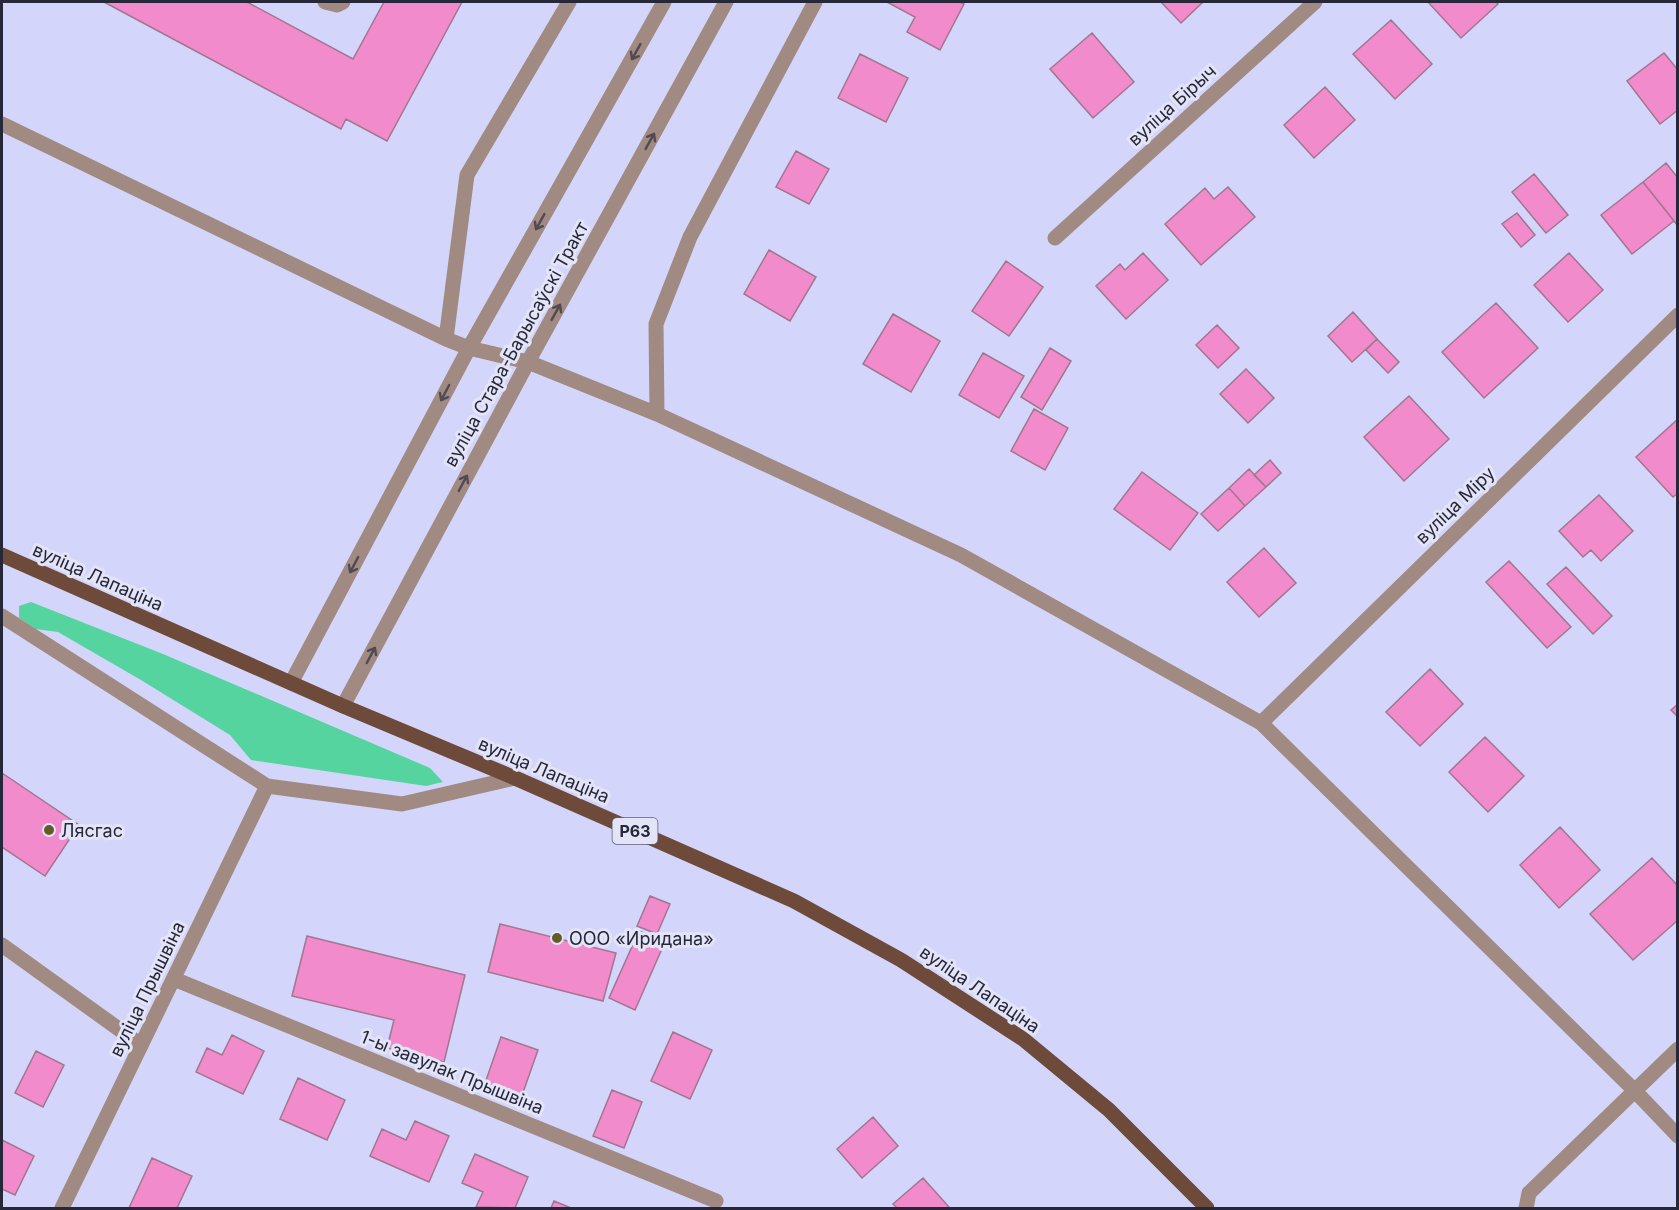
<svg xmlns="http://www.w3.org/2000/svg" width="1679" height="1210" viewBox="0 0 1679 1210" font-family="Inter,sans-serif">
<rect width="100%" height="100%" fill="#d3d5fb"/>
<path fill="#55d49f" d="M31 602 163 654 430 768 443 782 426 786 251 760 230 735 141 680 58 632 36 629 19 618V606Z"/>
<path fill="#f28bcc" stroke="#a17690" stroke-width="1.5" d="M104 2H247L353 59 384 2H462L387 141 346 119 341 129Z
M887 2H960L964 4 940 50 907 32 915 17Z
M1161 2H1203L1181 23Z
M1428 2H1496L1498 4 1461 38Z
M1391 20 1432 64 1395 99 1353 54Z
M1092 33 1134 82 1093 118 1050 69Z
M1664 53 1678 70V110L1660 124 1627 81Z
M860 54 908 78 886 122 838 98Z
M1325 87 1355 120 1314 158 1284 125Z
M796 151 829 169 809 204 776 187Z
M1666 163 1678 178V226L1643 182Z
M1534 174 1568 215 1546 233 1512 192Z
M1643 182 1674 221 1632 254 1601 215Z
M1228 187 1255 217 1201 265 1165 224 1205 188 1214 199Z
M1517 213 1535 235 1521 247 1502 224Z
M769 250 816 277 790 321 744 294Z
M1143 253 1168 280 1126 319 1096 286 1120 264 1125 270Z
M1569 253 1603 290 1568 322 1534 285Z
M1006 261 1043 287 1009 336 972 311Z
M1496 303 1538 348 1484 398 1442 352Z
M1353 312 1377 339 1352 362 1328 336Z
M893 314 940 341 911 392 863 364Z
M1217 325 1239 348 1218 368 1196 345Z
M1377 339 1399 362 1388 373 1366 350Z
M1050 348 1071 361 1042 410 1021 397Z
M983 353 1024 376 999 418 959 395Z
M1246 369 1274 398 1248 423 1220 394Z
M1409 396 1449 439 1404 481 1364 437Z
M1034 409 1068 428 1045 470 1011 451Z
M1678 419V493L1673 497 1636 457Z
M1270 460 1281 473 1266 487 1254 475Z
M1249 469 1266 487 1245 506 1229 488Z
M1142 472 1198 513 1170 550 1114 509Z
M1229 488 1245 506 1218 531 1201 514Z
M1599 495 1633 531 1601 561 1591 550 1583 557 1559 531Z
M1264 548 1296 583 1259 617 1227 582Z
M1509 561 1571 627 1547 648 1486 582Z
M1566 567 1612 616 1593 634 1547 584Z
M1430 669 1463 704 1420 746 1386 712Z
M1678 704V717L1671 710Z
M1485 737 1524 776 1488 812 1449 772Z
M2 773 79 825 45 876 2 847Z
M1560 827 1600 870 1559 908 1520 865Z
M1652 858 1678 886V920L1633 960 1590 914Z
M650 896 670 904 657 934 637 926Z
M500 924 616 953 603 1001 488 972Z
M639 931 665 942 635 1010 609 998Z
M307 936 465 975 444 1062 387 1048 394 1020 292 996Z
M673 1032 712 1050 690 1099 651 1081Z
M232 1035 264 1051 243 1094 196 1072 207 1048 222 1055Z
M501 1037 538 1050 520 1101 483 1089Z
M36 1051 64 1065 43 1107 15 1093Z
M298 1078 345 1100 327 1140 280 1119Z
M612 1090 642 1102 624 1148 593 1136Z
M873 1117 898 1146 862 1178 837 1149Z
M415 1121 449 1136 429 1182 370 1156 382 1129 406 1140Z
M2 1140 34 1156 15 1195 2 1189Z
M475 1154 528 1177 515 1208 476 1207 483 1192 462 1183Z
M152 1158 192 1176 177 1208H129Z
M923 1178 949 1207 947 1208H897L893 1204Z
M554 1201 571 1208H551Z"/>
<g fill="none" stroke-linecap="round" stroke-linejoin="round">
<path stroke="#a08a82" stroke-width="15" d="M325 2 337 5 343 2
M2 945 141 1045"/>
<path stroke="#a08a82" stroke-width="15" d="M2 124 446 339 469 348 528 362 657 414 961 555 1261 723 1634 1090 1678 1136
M1055 238 1315 2
M446 339 467 175 569 2
M657 414 656 324 690 237 815 2
M2 616 267 786 402 804 515 778
M291 683 469 348 664 2
M343 706 528 362 726 2
M1261 723 1678 315
M174 979 716 1201
M62 1208 267 786
M1526 1208 1529 1193 1678 1049"/>
<path stroke="#6e4a3b" stroke-width="15" d="M2 555 343 706 515 778 794 901 901 960 1023 1039 1109 1110 1207 1208"/>
</g>
<defs><path id="oneway-shaft" d="M-6 0H5M1.5-3L5.5 0L1.5 3" fill="none" stroke-width="1.6" stroke-linecap="round" stroke-linejoin="round" transform="scale(1.5)"/></defs>
<g stroke="#514a53">
<use href="#oneway-shaft" transform="translate(636 52) rotate(119)"/>
<use href="#oneway-shaft" transform="translate(650 141) rotate(-61)"/>
<use href="#oneway-shaft" transform="translate(540 222) rotate(119)"/>
<use href="#oneway-shaft" transform="translate(556 312) rotate(-61)"/>
<use href="#oneway-shaft" transform="translate(445 393) rotate(118)"/>
<use href="#oneway-shaft" transform="translate(463 483) rotate(-62)"/>
<use href="#oneway-shaft" transform="translate(354 565) rotate(118)"/>
<use href="#oneway-shaft" transform="translate(371 655) rotate(-62)"/>
</g>
<g fill="#625c29" stroke="#e3e4f7" stroke-width="2">
<circle cx="49" cy="830" r="6"/>
<circle cx="557" cy="938" r="6"/>
</g>
<g text-anchor="middle" dominant-baseline="central" stroke-width="6" stroke-linejoin="round" paint-order="stroke">
<rect fill="#e3e4f7" stroke="#5f6072" stroke-width="1.5" x="612.5" y="818" width="45" height="26" rx="4.5"/>
<g font-size="16" font-weight="bold" fill="#262739">
<text x="635" y="831">Р63</text>
</g>
<g font-size="18" fill="#262739" stroke="#e3e4f7">
<text transform="translate(1172 105) rotate(-42)">вуліца Бірыч</text>
<text transform="translate(516 344) rotate(-61)">вуліца Стара-Барысаўскі Тракт</text>
<text transform="translate(1455 505) rotate(-44)">вуліца Міру</text>
<text transform="translate(98 577) rotate(24)">вуліца Лапаціна</text>
<text transform="translate(544 770) rotate(23)">вуліца Лапаціна</text>
<text transform="translate(147 989) rotate(-64)">вуліца Прышвіна</text>
<text transform="translate(980 989) rotate(34)">вуліца Лапаціна</text>
<text transform="translate(452 1072) rotate(22)">1-ы завулак Прышвіна</text>
</g>
<g font-size="18" fill="#262739" stroke="#e3e4f7" text-anchor="start">
<text x="61" y="830">Лясгас</text>
<text x="569" y="938">ООО «Иридана»</text>
</g>
</g>
<rect width="1679" height="1210" fill="none" stroke="#262739" stroke-width="6"/>
</svg>
